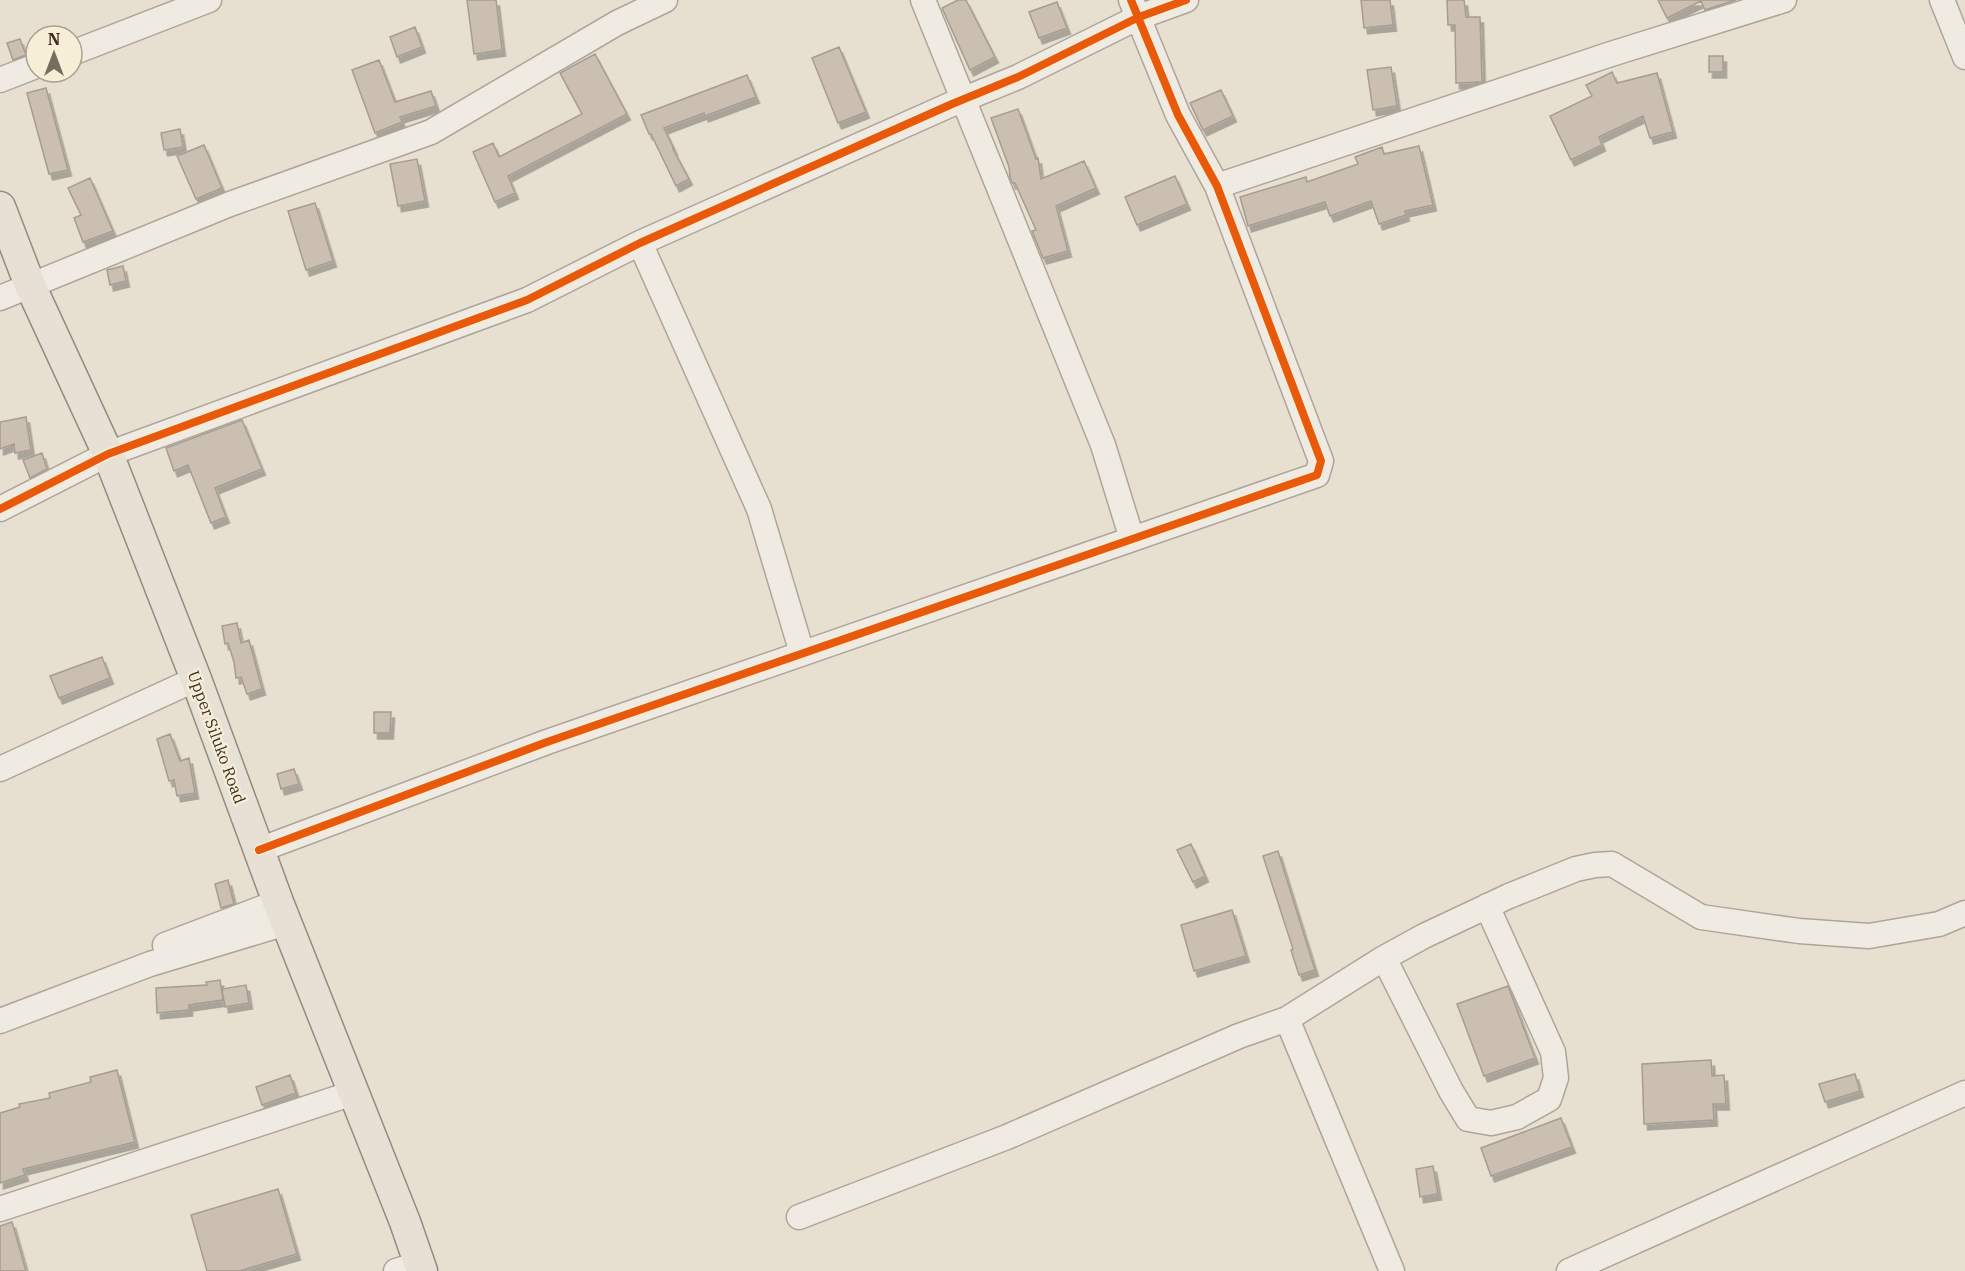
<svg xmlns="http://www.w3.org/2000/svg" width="1965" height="1271" viewBox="0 0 1965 1271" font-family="'IBM Plex Serif',serif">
<defs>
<filter id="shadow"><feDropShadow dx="3.5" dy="6" stdDeviation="0" flood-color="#0004"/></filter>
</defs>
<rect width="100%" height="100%" fill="#e7e0d1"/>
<path fill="#cbbfb2" stroke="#a89c90" stroke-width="1.5" filter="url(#shadow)" d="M467 0H496L502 50 474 54Z
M958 0H966L995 57 970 70 942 8Z
M1361 0H1390L1393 25 1364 28Z
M1447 0H1464L1466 17H1480L1482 82 1456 83 1455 25H1448Z
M1658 0H1736L1705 10 1701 1 1667 18Z
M1057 2 1067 28 1039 38 1029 12Z
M415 27 422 47 397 57 390 37Z
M20 39 26 55 13 60 7 43Z
M839 47 866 112 838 123 812 58Z
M595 54 627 114 508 176 515 193 495 202 473 152 493 143 499 157 582 114 560 73Z
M1709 56H1723V72H1709Z
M379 60 395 102 431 91 436 106 400 117 402 122 375 133 352 70Z
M1391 67 1397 106 1373 110 1367 70Z
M1612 72 1617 83 1657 73 1673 132 1650 138 1643 116 1599 137 1602 145 1571 160 1550 116 1592 96 1586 85Z
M747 75 756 97 705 116 704 113 664 128 674 149H673L689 179 676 186 651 134H649L641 115Z
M46 88 68 170 49 174 27 93Z
M1221 90 1233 116 1203 130 1190 103Z
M1018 109 1036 159 1038 158 1041 179 1084 161 1096 188 1056 206 1068 251 1043 258 1032 231 1036 230 1015 183H1012L1010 177 1009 167 991 118Z
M180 129 183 147 164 150 161 133Z
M204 145 222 188 196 199 177 156Z
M1419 146 1433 205 1405 211 1406 215 1379 224 1371 201 1330 216 1325 202 1248 226 1240 197 1306 177 1307 182 1358 164 1355 157 1382 147 1384 154Z
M417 159 425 201 398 206 390 164Z
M1175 176 1187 204 1137 225 1125 197Z
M90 178 113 231 83 242 74 218 81 215 68 188Z
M315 203 333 261 306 270 288 211Z
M123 266 126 281 110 285 107 270Z
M26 417 31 450 15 453 14 444 0 449V422Z
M242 420 262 469 215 488 226 517 211 523 188 465 174 471 166 448Z
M42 453 47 469 30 478 23 460Z
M237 623 241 643 249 640 262 689 247 694 241 677 236 678 234 662 228 643 225 644 222 626Z
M102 657 110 678 59 698 50 676Z
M374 712H391L390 733H374Z
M170 734 180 761 189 758 195 793 177 796 174 780 169 781 157 739Z
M294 769 299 784 281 789 277 774Z
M1191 844 1205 876 1193 882 1177 850Z
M1278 851 1315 970 1299 975 1291 950 1293 949 1263 856Z
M228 880 234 904 221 908 215 884Z
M1232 910 1246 956 1194 971 1181 925Z
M220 980 223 1000 189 1005V1010L157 1013 156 988 207 985 206 982Z
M246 985 249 1003 225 1007 222 989Z
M1508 986 1535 1058 1484 1076 1457 1004Z
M1711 1060 1712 1076 1724 1075 1726 1104H1713L1714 1120 1644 1124 1642 1064Z
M117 1070 135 1142 23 1169 25 1175 0 1183V1113L20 1107 19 1104 50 1098 49 1093 91 1082 90 1077Z
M1855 1074 1860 1091 1825 1102 1819 1084Z
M290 1075 296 1093 262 1105 256 1087Z
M1561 1118 1572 1147 1491 1176 1481 1148Z
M1433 1166 1438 1194 1420 1197 1416 1169Z
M278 1189 297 1254 239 1271H207L191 1215Z
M12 1222 26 1271H0V1226Z"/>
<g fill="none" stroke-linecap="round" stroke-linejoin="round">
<g stroke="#ada599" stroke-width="27">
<path id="minor" d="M923 0 1103 445 1132 539
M1942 0 1965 57
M72 53 209 0
M0 80 36 66
M1217 186 1608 55 1784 0
M640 243 759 509 802 653
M0 298 230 204 431 132 617 23 665 0
M0 509 108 454 527 300 640 243 952 104 1018 77 1139 17 1186 0
M0 769 196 679
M259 850 547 742 1317 475 1321 461 1217 186 1178 115 1131 0
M165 945 278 902
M1384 958 1451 1091 1468 1119 1491 1123 1517 1117 1549 1099 1556 1078 1553 1052 1487 906
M1287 1019 1392 1271
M0 1021 150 964 286 923
M0 1209 353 1093
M799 1217 1007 1137 1239 1036 1287 1019 1384 958 1424 936 1509 896 1576 869 1595 865 1612 864 1701 917 1799 931 1869 936 1939 924 1965 913
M396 1271 418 1264
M1569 1271 1965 1093"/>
</g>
<g stroke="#928b80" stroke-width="33">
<path id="major" d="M0 207 30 285 108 454 196 679 278 902 405 1222 422 1271"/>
</g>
<use href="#minor" stroke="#efebe3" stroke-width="24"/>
<use href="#major" stroke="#e6e1d4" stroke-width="30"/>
<g stroke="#f7eed8" stroke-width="11">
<path id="cycleway" d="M0 509 108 454 527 300 640 243 952 104 1018 77 1139 17 1186 0
M259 850 547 742 1317 475 1321 461 1217 186 1178 115 1131 0"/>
</g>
<use href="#cycleway" stroke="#e8590c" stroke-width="8"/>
</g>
<g text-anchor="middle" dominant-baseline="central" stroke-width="4.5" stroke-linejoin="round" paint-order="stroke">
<g font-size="16" fill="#3d2e20" stroke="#f7eed8">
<text transform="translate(217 737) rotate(70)">Upper Siluko Road</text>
</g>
</g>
<g transform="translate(54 54)"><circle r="28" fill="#f7eed8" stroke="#ada18e" stroke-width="1.5"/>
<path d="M0-4.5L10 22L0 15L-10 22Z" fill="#786c5e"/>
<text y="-9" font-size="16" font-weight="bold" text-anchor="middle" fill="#3d2e20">N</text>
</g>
</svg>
